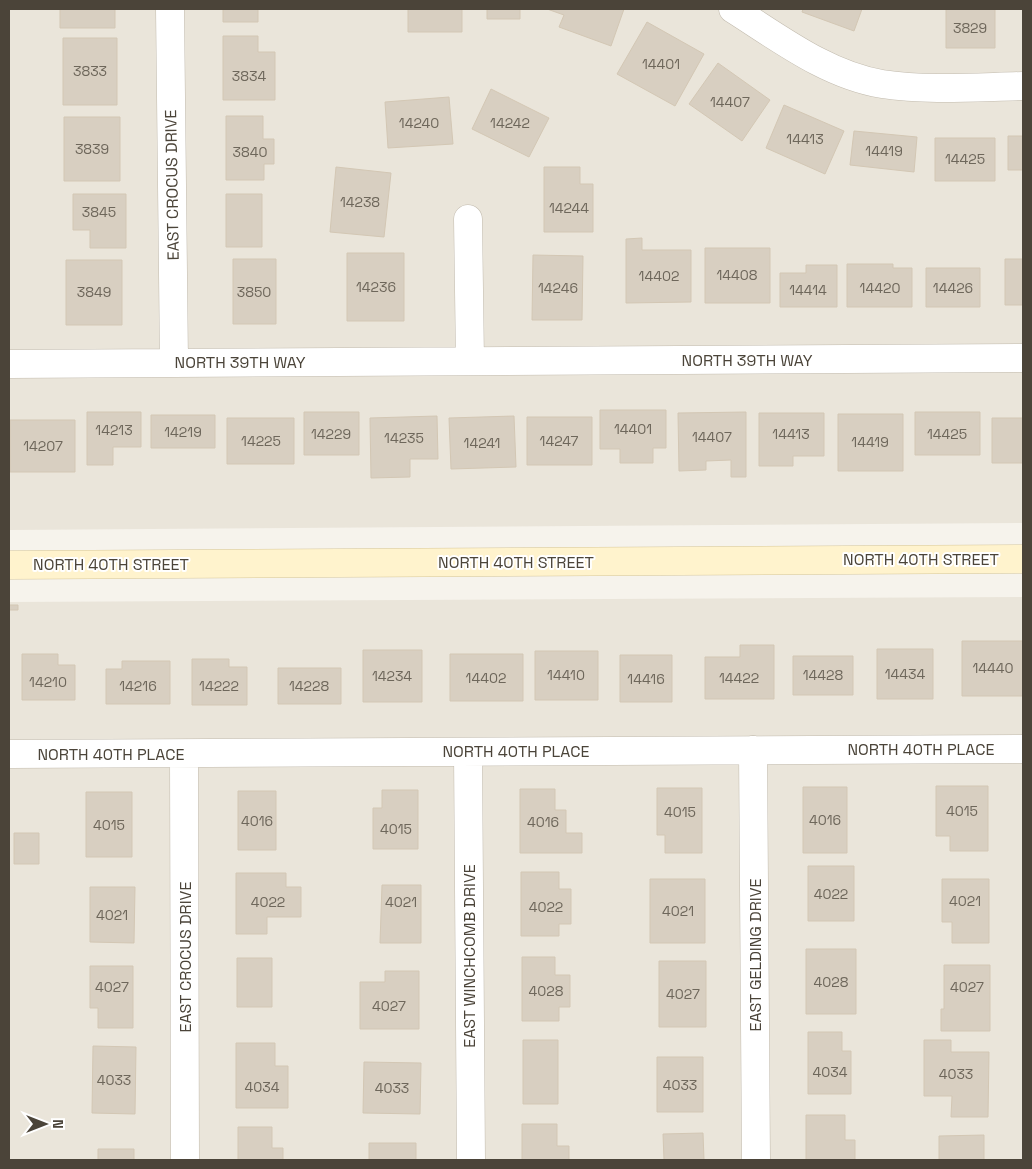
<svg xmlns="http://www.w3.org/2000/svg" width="1032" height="1169" viewBox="0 0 1032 1169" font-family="'Space Grotesk',sans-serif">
<rect width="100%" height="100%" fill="#f6f3ec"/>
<path fill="#eae5da" d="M9 9H1023V523L9 530Z
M1023 597V1160H9V602Z"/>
<path fill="#d8cfc1" stroke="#d3c7b4" d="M60 9H115V28H60Z
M223 9H258V22H223Z
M408 9H462V32H408Z
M487 9H520V19H487Z
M547 9H624L611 46 559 27 564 15Z
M803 9H862L854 31 802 12Z
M946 9H995V48H946Z
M647 22 704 54 675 106 617 74Z
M223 36H258V52H275V100H223Z
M63 38H117V105H63Z
M718 63 770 100 742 141 689 104Z
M491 89 549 118 529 157 472 129Z
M449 97 453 144 388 148 385 102Z
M784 105 844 131 825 174 766 148Z
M226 116H263V139H274V164H264V180H226Z
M64 117H120V181H64Z
M854 131 917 137 914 172 850 165Z
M1008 136H1023V170H1008Z
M935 138H995V181H935Z
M336 167 391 173 384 237 330 232Z
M544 167H580V184H593V232H544Z
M73 194H126V248H90V230H73Z
M226 194H262V247H226Z
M642 238V250H691V302L626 303V239Z
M705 248H770V303H705Z
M347 253H404V321H347Z
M533 255 583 256 582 320H532Z
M233 259H276V324H233Z
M1005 259H1023V305H1005Z
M66 260H122V325H66Z
M847 264H893V268H912V307H847Z
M806 265H837V307H780V273H806Z
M926 268H980V307H926Z
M600 410H666V448H653V463H620V449H600Z
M87 412H141V447H113V465H87Z
M304 412H359V455H304Z
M746 412V477H731V460L706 461V470L679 471 678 413Z
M915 412H980V455H915Z
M759 413H824V456H793V466H759Z
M838 414H903V471H838Z
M151 415H215V448H151Z
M437 416 438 459H410V477L371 478 370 418Z
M514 416 516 467 451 469 449 418Z
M527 417H592V465H527Z
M227 418H294V464H227Z
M992 418H1023V463H992Z
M10 420H75V472H10Z
M9 605H18V610H9Z
M962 641H1023V696H962Z
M740 645H774V699H705V657H740Z
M877 649H933V699H877Z
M363 650H422V702H363Z
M535 651H598V700H535Z
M22 654H58V665H75V700H22Z
M450 654H523V701H450Z
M620 655H672V702H620Z
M793 656H853V695H793Z
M192 659H229V667H247V705H192Z
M122 661H170V704H106V669H122Z
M278 668H341V704H278Z
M936 786H988V851H950V836H936Z
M803 787H847V853H803Z
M657 788H702V853H665V835H657Z
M520 789H555V810H566V833H582V853H520Z
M382 790H418V849H373V808H382Z
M238 791H276V850H238Z
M86 792H132V857H86Z
M14 833H39V864H14Z
M808 866H854V921H808Z
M521 872H559V889H571V924H559V936H521Z
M236 873H286V887H301V917H267V934H236Z
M650 879H705V943H650Z
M942 879H989V943H952V922H942Z
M382 885H421V943H380Z
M90 887H135L134 943 90 942Z
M806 949H856V1014H806Z
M522 957H555V975H570V1007H559V1021H522Z
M237 958H272V1007H237Z
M659 961H706V1027H659Z
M944 965H990V1031H941V1009H944Z
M90 966H133V1028H98V1008H90Z
M385 971H419V1029H360V982H385Z
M808 1032H842V1051H851V1094H808Z
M523 1040H558V1104H523Z
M924 1040H951V1052H989L988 1117H951L952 1096H924Z
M236 1043H275V1066H288V1108H236Z
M93 1046 136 1047 135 1114 92 1113Z
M657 1057H703V1112H657Z
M364 1062 421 1063 420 1114 363 1113Z
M806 1115H845V1140H855V1160H806Z
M522 1124H557V1146H569V1160H522Z
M238 1127H272V1148H283V1160H238Z
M703 1133 704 1160H664L663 1134Z
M984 1135V1160H939V1136Z
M369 1143H416V1160H369Z
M98 1149H134V1160H98Z"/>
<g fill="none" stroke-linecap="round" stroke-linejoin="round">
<g stroke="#c2bbae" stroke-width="29">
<path id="street" d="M170 9 174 362
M733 9C779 38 827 75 882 84 928 91 977 87 1023 86
M468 219 470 361
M9 364 1023 358
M753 750 756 1160
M468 752 471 1160
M9 754 1023 749
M184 754 185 1160"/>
</g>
<g stroke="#d6c79b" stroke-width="29">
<path id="secondary" d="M9 565 1023 559"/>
</g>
<use href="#street" stroke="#fff" stroke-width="28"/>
<use href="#secondary" stroke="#fff3cd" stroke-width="28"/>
</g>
<g text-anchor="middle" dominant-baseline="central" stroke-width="4" stroke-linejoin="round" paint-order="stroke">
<g font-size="14" fill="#6e675b">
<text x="970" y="28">3829</text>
<text x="661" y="64">14401</text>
<text x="90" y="71">3833</text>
<text x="249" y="76">3834</text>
<text x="730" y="102">14407</text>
<text x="419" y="123">14240</text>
<text x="510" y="123">14242</text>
<text x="805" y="139">14413</text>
<text x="92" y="149">3839</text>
<text x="884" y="151">14419</text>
<text x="250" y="152">3840</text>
<text x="965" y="159">14425</text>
<text x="360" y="202">14238</text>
<text x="569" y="208">14244</text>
<text x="99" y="212">3845</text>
<text x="737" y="275">14408</text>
<text x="659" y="276">14402</text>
<text x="376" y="287">14236</text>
<text x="558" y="288">14246</text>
<text x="880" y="288">14420</text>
<text x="953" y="288">14426</text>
<text x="808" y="290">14414</text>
<text x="94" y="292">3849</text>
<text x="254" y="292">3850</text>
<text x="633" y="429">14401</text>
<text x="114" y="430">14213</text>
<text x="183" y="432">14219</text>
<text x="331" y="434">14229</text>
<text x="791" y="434">14413</text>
<text x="947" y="434">14425</text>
<text x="712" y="437">14407</text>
<text x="404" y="438">14235</text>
<text x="261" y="441">14225</text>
<text x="559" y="441">14247</text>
<text x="870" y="442">14419</text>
<text x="482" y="443">14241</text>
<text x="43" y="446">14207</text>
<text x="993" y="668">14440</text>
<text x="905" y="674">14434</text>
<text x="566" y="675">14410</text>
<text x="823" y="675">14428</text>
<text x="392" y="676">14234</text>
<text x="486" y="678">14402</text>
<text x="739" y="678">14422</text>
<text x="646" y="679">14416</text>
<text x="48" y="682">14210</text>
<text x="138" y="686">14216</text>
<text x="219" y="686">14222</text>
<text x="309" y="686">14228</text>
<text x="962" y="811">4015</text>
<text x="680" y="812">4015</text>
<text x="825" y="820">4016</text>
<text x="257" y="821">4016</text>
<text x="543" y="822">4016</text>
<text x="109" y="825">4015</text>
<text x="396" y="829">4015</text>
<text x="831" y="894">4022</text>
<text x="965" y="901">4021</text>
<text x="268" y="902">4022</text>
<text x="401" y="902">4021</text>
<text x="546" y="907">4022</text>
<text x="678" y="911">4021</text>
<text x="112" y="915">4021</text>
<text x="831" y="982">4028</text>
<text x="112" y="987">4027</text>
<text x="967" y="987">4027</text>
<text x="546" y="991">4028</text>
<text x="683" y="994">4027</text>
<text x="389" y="1006">4027</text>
<text x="830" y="1072">4034</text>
<text x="956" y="1074">4033</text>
<text x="114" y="1080">4033</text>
<text x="680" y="1085">4033</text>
<text x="262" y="1087">4034</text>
<text x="392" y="1088">4033</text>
</g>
<g font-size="16" fill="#4b4439" stroke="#fff">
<text transform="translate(172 185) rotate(-91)">EAST CROCUS DRIVE</text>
<text x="747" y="360">NORTH 39TH WAY</text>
<text x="240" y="362">NORTH 39TH WAY</text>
<text x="921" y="559">NORTH 40TH STREET</text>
<text x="516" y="562">NORTH 40TH STREET</text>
<text x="111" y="564">NORTH 40TH STREET</text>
<text x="921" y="749">NORTH 40TH PLACE</text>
<text x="516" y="751">NORTH 40TH PLACE</text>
<text x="111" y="754">NORTH 40TH PLACE</text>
<text transform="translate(755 955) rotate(-90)">EAST GELDING DRIVE</text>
<text transform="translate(469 956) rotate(-90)">EAST WINCHCOMB DRIVE</text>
<text transform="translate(185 957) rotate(-90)">EAST CROCUS DRIVE</text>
</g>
</g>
<rect width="1032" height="1169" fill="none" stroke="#4b4439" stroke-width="20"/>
<g transform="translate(45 1124) rotate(90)" stroke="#ffffff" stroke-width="4" paint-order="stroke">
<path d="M0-4L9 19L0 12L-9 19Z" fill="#4b4439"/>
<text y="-8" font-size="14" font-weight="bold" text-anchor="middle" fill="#4b4439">N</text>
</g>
</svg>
